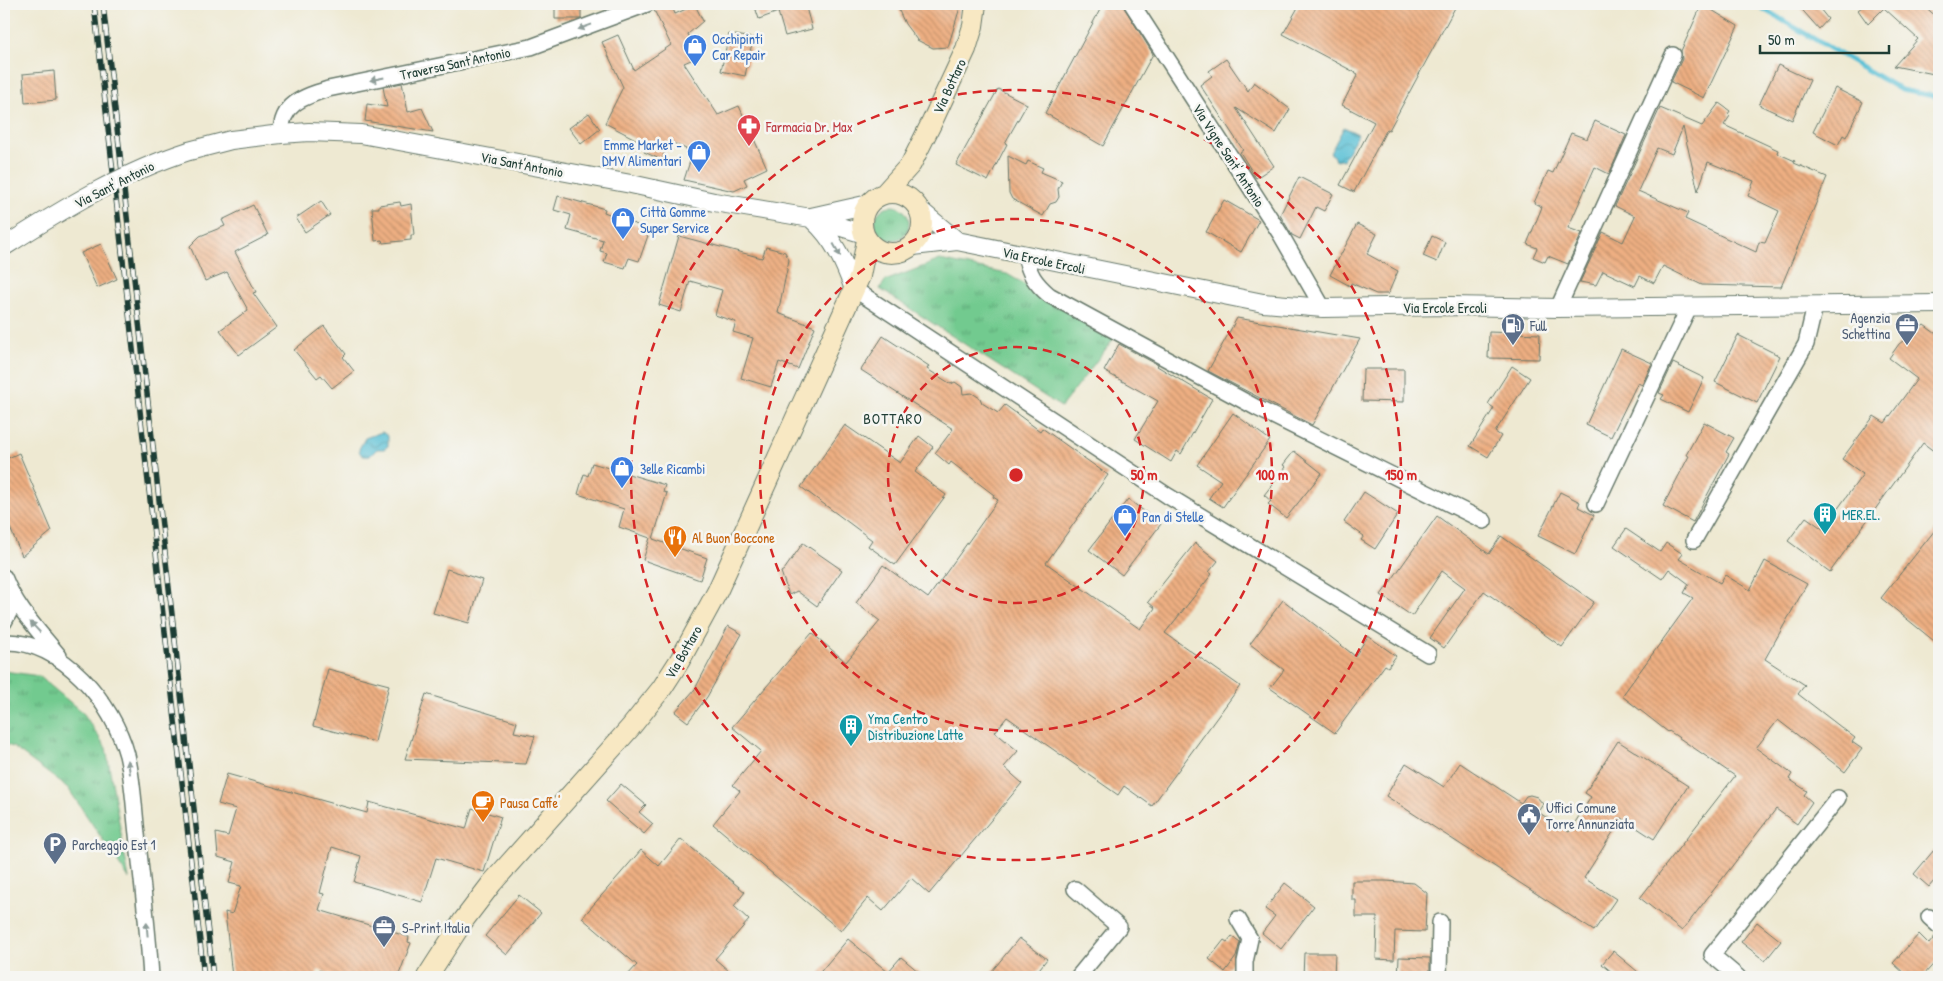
<svg xmlns="http://www.w3.org/2000/svg" width="1943" height="981" viewBox="0 0 1943 981" font-family="'Patrick Hand',sans-serif">
<defs>
<pattern id="grass-tufts" width="24" height="20" patternUnits="userSpaceOnUse" patternTransform="scale(1.25)"><rect width="24" height="20" fill="#72ca8f"/><path d="M3 7l-1-3M5 7V3M7 7l1-3M15 17l-1-3M17 17v-4M19 17l1-3" fill="none" stroke="#5da576"/></pattern>
<pattern id="water-waves" width="16" height="10" patternUnits="userSpaceOnUse" patternTransform="scale(1.25)"><rect width="16" height="10" fill="#58c0d5"/><path d="M0 5q4-4 8 0t8 0" fill="none" stroke="#489dae"/></pattern>
<pattern id="building-back-hatch" width="6" height="6" patternUnits="userSpaceOnUse" patternTransform="scale(1.25)"><rect width="6" height="6" fill="#eeaf82"/><path d="M-1 5l2 2M0 0l6 6M5-1l2 2" fill="none" stroke="#c0906b"/></pattern>
</defs>
<rect width="100%" height="100%" fill="#f6f6f2"/>
<filter id="ink" filterUnits="userSpaceOnUse"><feTurbulence type="fractalNoise" baseFrequency=".02" numOctaves="2"/><feDisplacementMap in="SourceGraphic" scale="10" xChannelSelector="R" yChannelSelector="G"/><feConvolveMatrix kernelMatrix="1 2 1 2 8 2 1 2 1" color-interpolation-filters="sRGB"/></filter>
<filter id="wash" filterUnits="userSpaceOnUse"><feTurbulence type="fractalNoise" baseFrequency=".0096" numOctaves="4" result="noise"/><feDisplacementMap in="SourceGraphic" scale="20" xChannelSelector="R" yChannelSelector="G"/><feGaussianBlur stdDeviation="1.12" result="paint"/><feColorMatrix in="noise" values="0 0 0 0 0 0 0 0 0 0 0 0 0 0 0 0 0 1.4 0 .05"/><feComposite in="paint" operator="in"/></filter>
<g filter="url(#wash)">
<rect width="100%" height="100%" fill="#eee9d2"/>
<path fill="url(#grass-tufts)" stroke="#488462" d="M875 223a17 17 0 1 1 34 0a17 17 0 1 1-34 0Z
M940 260 1007 274 1115 337 1061 407 880 289 885 281Z
M4 671 39 676 84 714 106 748 129 879 68 788 13 747 4 744Z"/>
<path fill="url(#water-waves)" stroke="#3c7e84" d="M1344 127 1358 134 1343 160 1340 159 1335 161 1333 155 1330 153Z
M382 432 388 436V446L384 449H377L370 456C364 457 360 456 359 449L365 438Z"/>
<g fill="none" stroke-linecap="round" stroke-linejoin="round">
<path stroke="#58c0d5" stroke-width="5" d="M1755 4 1901 90 1939 97"/>
</g>
<g id="blocks">
<path fill="url(#building-back-hatch)" fill-rule="evenodd" d="M555 4H581V19H555Z
M668 4H671L675 14 695 5 703 21 688 34 698 57 684 63 718 115 739 106 767 168 744 179 747 185 734 191 684 180 693 152 668 141 662 160 644 152 646 149 640 145 641 142 605 123 623 87 602 42 618 35 634 70 671 45 654 10Z
M754 4H805L812 29 785 36 778 12 759 19Z
M896 4H961L948 47 933 48 917 40 905 24Z
M1103 4H1122L1153 54 1103 146 1045 113Z
M1300 4H1457L1389 130 1387 129 1354 192 1340 185 1374 122 1342 105 1358 74 1283 34Z
M1702 4 1738 26 1704 98 1671 82 1682 59 1681 51Z
M1797 4H1816L1828 19 1819 29Z
M1866 4H1922L1939 19V75L1894 66 1918 39 1884 8 1868 24 1858 10Z
M729 34 753 38 745 76 721 71Z
M1226 59 1248 91 1254 82 1290 109 1276 133 1236 108 1274 166 1256 178 1240 152 1243 150 1200 85 1212 76 1209 71Z
M1778 65 1810 80 1792 120 1759 105Z
M54 71 56 100 25 103 23 74Z
M402 83 408 112 422 108 433 132 365 121 367 104 387 107 383 87Z
M1835 88 1863 102 1846 137 1843 135 1838 145 1813 132Z
M998 89 1027 104 1005 143 1007 144 988 181 956 165Z
M1719 103 1730 111 1728 114 1730 116 1724 125 1778 150 1777 153 1795 161 1794 163 1827 177 1781 287 1702 285 1663 266 1654 283 1640 276 1635 286 1603 271 1596 285 1580 282 1603 232 1623 242 1635 216 1615 206 1660 108 1702 126ZM1683 127 1698 191 1708 162 1754 181 1748 196 1779 211 1765 243 1759 242 1756 252 1685 219 1688 213 1638 191 1657 148 1672 154Z
M589 113 600 129 581 144 569 128Z
M1595 121 1626 135 1609 174 1595 167 1568 228 1582 233 1568 264 1548 256 1545 262 1533 257 1537 248 1527 244 1542 207 1534 203 1548 171 1553 173 1571 133 1587 139Z
M1008 156 1026 165 1028 161 1043 168 1041 172 1062 181 1058 189 1059 197 1056 202 1050 204 1043 216 1012 199 1009 193Z
M1299 177 1333 194 1324 211 1316 207 1300 239 1292 235 1280 215Z
M558 196 605 209 604 212 650 230 639 261 629 258 625 268 604 262 607 253 600 251 603 240 567 230 571 215 554 210Z
M1224 200 1259 220 1241 252 1206 232Z
M321 201 330 215 305 232 296 218Z
M400 202 401 206 411 204 414 235H411V240L383 243 382 240 375 241 372 208H379V205Z
M253 205 268 235 235 252 256 292 253 293 277 327 239 355 220 330 248 310 227 272 205 281 190 246 200 236 225 226 222 220Z
M1357 224 1377 234 1367 254 1398 271 1388 294H1376L1351 283 1350 286 1330 275Z
M679 236 762 258 766 247 785 252 789 260 778 313 815 327 798 369 779 362 771 387 741 378 753 338 733 332 736 322 715 315 722 290 690 281 681 312 659 305Z
M1432 236 1445 242 1437 262 1423 256Z
M101 244 117 279 97 288 81 253Z
M1237 318 1360 339 1312 425 1208 371Z
M1924 325 1939 336V455L1923 443 1830 572 1788 541 1806 517 1823 529 1863 474 1842 459 1874 416 1885 423 1917 379 1889 358 1899 344Z
M324 326 346 354 343 357 354 371 332 388 321 375 317 378 294 350Z
M1489 332 1540 334 1539 359 1488 358Z
M1738 335 1780 356 1757 403 1715 382Z
M883 336 929 366 927 369 951 384 955 382 962 387 963 394 972 393 980 398 982 403 998 413 1005 405 1040 431 1042 428 1108 475 1046 563 1140 629 1155 608 1148 602 1195 543 1218 561 1209 572 1212 574 1165 633 1240 686 1152 806 1124 786 1118 795 1007 717 995 732 1018 751 1004 767 1022 783 929 894 911 878 883 911 868 898 841 931 713 824 740 791 733 785 761 751 732 727 812 633 846 662 880 621 856 603 883 565 928 598 998 500 993 497 994 495 951 462 949 465 935 453 953 429 861 370Z
M1119 344 1158 365 1157 366 1212 399 1181 454 1177 451 1171 462 1135 439 1158 401 1104 371Z
M1621 349 1652 363 1642 385 1638 383 1635 388 1611 437 1586 425Z
M1673 363 1704 378 1688 412 1661 399 1664 395 1659 393Z
M1512 366 1530 378 1495 432 1501 436 1488 457 1470 446 1494 408 1488 404Z
M1363 369H1404V402L1362 401Z
M1233 413 1270 440 1223 507 1209 498 1221 481 1197 465Z
M1704 422 1734 438 1726 452 1729 454 1693 522 1663 506 1689 456 1686 455Z
M845 425 900 463 919 436 933 447 915 472 946 495 895 565 868 546 872 540 801 487Z
M1294 451 1322 473 1286 518 1268 504 1271 501 1264 495 1286 467 1283 465Z
M19 453 52 531 22 556 4 514V460Z
M592 463 665 485 663 492 667 493 653 539 707 558 700 580 643 560 650 538 619 527 624 509 578 494 584 474 588 476Z
M1364 492 1398 514 1375 549 1361 540 1364 536 1344 522Z
M1560 492 1580 502 1578 507 1594 515 1575 554 1538 536Z
M1128 499 1161 524 1122 575 1089 550Z
M1437 516 1489 554 1501 536 1594 602 1562 647 1484 591 1444 648 1430 638 1465 588 1442 571 1412 616 1381 595Z
M1939 525V645L1881 598Z
M1626 529 1660 552 1666 543 1683 554 1679 559 1720 583 1725 575 1750 590 1765 561 1807 584 1765 659 1805 685 1798 694 1855 738 1852 742 1862 749 1845 772 1778 720 1756 748 1792 774 1789 779 1807 791 1804 795 1812 802 1797 824 1776 809 1682 931 1640 898 1735 776 1669 731 1668 732 1622 696 1693 598 1684 593 1689 584 1669 569 1662 579 1614 546Z
M803 543 842 570 817 606 797 591 789 595 781 572 784 570Z
M447 569 482 580 469 623 433 613Z
M1283 600 1355 656 1368 636 1396 656 1388 667 1385 665 1335 733 1270 688 1284 670 1250 644Z
M728 626 742 634 707 697 688 722 675 712 695 689Z
M328 669 389 685 375 742 313 726Z
M426 694 517 722 514 732 535 736 526 764 405 759Z
M1618 741 1688 786 1654 839 1622 818 1584 878 1616 899 1594 931 1386 796 1406 763 1444 787 1460 763 1521 803 1526 796 1530 795 1537 797 1543 804 1538 812 1569 832 1591 797 1585 793Z
M227 774 367 813 369 802 466 829 472 808 501 817 484 872 436 858 422 902 354 882 361 856 332 847 320 893 324 894 319 910 409 937 408 942 411 943 398 977H340L318 970 316 977H232L225 912 232 914 241 886 229 883 235 862 218 857 216 833 228 836 236 809 218 804Z
M621 784 646 805 639 812 653 824 644 834 606 801Z
M681 839 745 892 734 906 749 920 715 959 736 977H626L637 965 582 918 641 850 659 866Z
M1939 844V875L1929 887 1914 874Z
M1352 881H1386L1414 883 1427 893 1425 932 1395 931 1394 960 1376 959 1377 917H1356V900H1352Z
M1285 883 1314 906 1281 949 1262 933 1275 916 1265 909Z
M519 895 541 913 507 955 485 936Z
M1757 922 1781 941 1765 961 1741 942Z
M1919 934 1929 944 1936 935H1939V958L1922 977H1908L1893 963Z
M1232 936 1240 942 1236 957 1225 972 1209 959 1224 940 1227 942Z
M1019 938 1047 959 1033 977H987Z
M848 939 888 972 901 957 925 977H816Z
M1613 951 1644 977H1618L1602 964Z
M1304 953H1335L1334 977H1303Z
M1399 957 1430 958V977H1398Z"/>
</g>
</g>
<g filter="url(#ink)">
<use href="#blocks" fill-opacity="0" stroke="#67796b" stroke-width="1"/>
<g fill="none" stroke-linecap="round" stroke-linejoin="round">
<g stroke="#67796b" stroke-width="18">
<path id="minor" d="M1132 4 1281 235 1323 308
M281 134C281 104 303 97 328 89L531 47 647 4
M1025 256C1030 275 1034 282 1049 295L1257 408 1484 521
M854 289 1168 496 1428 654
M1558 308 1673 55
M1596 504 1689 307
M1694 540 1806 344 1815 306
M4 577C16 608 38 630 59 656
M4 622 11 609 8 592
M4 642C62 640 113 703 127 755 133 780 134 808 137 834 142 881 148 929 151 977
M1075 889 1119 927 1078 977
M1929 917 1939 926
M1238 919 1250 939 1245 962V977
M1439 977 1440 922
M1738 977 1712 955 1838 798"/>
</g>
<g stroke="#67796b" stroke-width="20">
<path id="tertiary" d="M189 151 231 140 281 134 309 132 361 134 631 184 714 202 811 218 864 234
M921 211 957 241
M811 217 869 204
M813 220C834 239 844 262 854 289
M913 246 957 241 1263 303 1323 308 1450 306 1558 308 1939 304"/>
</g>
<g stroke="#67796b" stroke-width="22">
<path id="secondary" d="M862 223a30 30 0 1 1 60 0a30 30 0 1 1-60 0Z
M884 194 911 164 932 122 966 49 973 26 976 4
M427 977 463 921 492 883 630 728 662 688 680 660 717 592 860 276 867 240"/>
</g>
<use href="#minor" stroke="#fff" stroke-width="15"/>
<use href="#tertiary" stroke="#fff" stroke-width="18"/>
<use href="#secondary" stroke="#f8e8c3" stroke-width="20"/>
<g stroke="#1f3d34" stroke-width="5.5">
<path id="rail" d="M94 4 204 977
M103 4 213 977"/>
</g>
<use href="#rail" stroke="#f6f6f2" stroke-width="4" stroke-dasharray="11" stroke-linecap="butt"/>
<g stroke="#67796b" stroke-width="20" stroke-linecap="butt">
<path id="tertiary-bridge" d="M5 246C63 209 123 172 189 151"/>
</g>
<use href="#tertiary-bridge" stroke="#fff" stroke-width="18"/>
</g>
<defs><path id="oneway-solid" d="M-6-.8H1V-3.2L6.5 0L1 3.2V.8H-6Z" transform="scale(1.25)"/></defs>
<g fill="#8f9e9a">
<use href="#oneway-solid" transform="translate(585 27) rotate(160)"/>
<use href="#oneway-solid" transform="translate(377 79) rotate(168)"/>
<use href="#oneway-solid" transform="translate(837 250) rotate(61)"/>
<use href="#oneway-solid" transform="translate(35 627) rotate(-133)"/>
<use href="#oneway-solid" transform="translate(129 767) rotate(-98)"/>
<use href="#oneway-solid" transform="translate(147 929) rotate(-95)"/>
</g>
</g>
<g fill="none" stroke="#d62828" stroke-width="2.5" stroke-dasharray="9 6">
<circle cx="1016" cy="475" r="128"/>
<circle cx="1016" cy="475" r="256"/>
<circle cx="1016" cy="475" r="385"/>
</g>
<defs>
<g id="shop-pin" transform="scale(1.25)"><path d="M0 17L-7.5 6A9.5 9.5 0 1 1 7.5 6Z" fill="#3f7fe0" stroke="#f6f6f2"/><path d="M-5-2.5h2.3a2.7 3.5 0 0 1 5.4 0H5L5.5 6h-11ZM-1.5-2.5h3a1.5 2.3 0 0 0-3 0Z" fill="#fff"/></g>
<g id="pharmacy-pin" transform="scale(1.25)"><path d="M0 17L-7.5 6A9.5 9.5 0 1 1 7.5 6Z" fill="#e0444e" stroke="#f6f6f2"/><path d="M-2-6h4v4h4v4h-4v4h-4v-4h-4v-4h4Z" fill="#fff"/></g>
<g id="fuel-pin" transform="scale(1.25)"><path d="M0 17L-7.5 6A9.5 9.5 0 1 1 7.5 6Z" fill="#5c6f8a" stroke="#f6f6f2"/><path d="M-5.5-6h7V0h2V4h1.3V-2.5L3-4.5l.8-.8L6-3V5H2.5V1h-1V6h-7ZM-4.2-4.7v3.2H.2V-4.7Z" fill="#fff"/></g>
<g id="office-pin" transform="scale(1.25)"><path d="M0 17L-7.5 6A9.5 9.5 0 1 1 7.5 6Z" fill="#5c6f8a" stroke="#f6f6f2"/><path d="M-6-3h4V-5.5h4V-3h4V5H-6ZM-1-4.5V-3h2v-1.5ZM-6 0V1H6V0Z" fill="#fff"/></g>
<g id="building-pin" transform="scale(1.25)"><path d="M0 17L-7.5 6A9.5 9.5 0 1 1 7.5 6Z" fill="#0f9aa8" stroke="#f6f6f2"/><path d="M-4-6H4V6H1V3H-1V6H-4ZM-2.5-4.3h1.7v1.8h-1.7ZM.8-4.3h1.7v1.8H.8ZM-2.5-1h1.7V.8h-1.7ZM.8-1h1.7V.8H.8Z" fill="#fff"/></g>
<g id="restaurant-pin" transform="scale(1.25)"><path d="M0 17L-7.5 6A9.5 9.5 0 1 1 7.5 6Z" fill="#e8710a" stroke="#f6f6f2"/><path d="M-5-6h1v4h1v-4h1v4h1v-4h1v5L-1.5 .5V6h-2V.5L-5-1ZM5-6V6H3V1.5H1.5Q1.5-4 5-6Z" fill="#fff"/></g>
<g id="cafe-pin" transform="scale(1.25)"><path d="M0 17L-7.5 6A9.5 9.5 0 1 1 7.5 6Z" fill="#e8710a" stroke="#f6f6f2"/><path d="M-5.5-4.5H6V0H3Q3 3.5 0 3.5H-2.5Q-5.5 3.5-5.5 0ZM3-3.2v2h1.7v-2ZM-6 4.5H4V6H-6Z" fill="#fff"/></g>
<g id="civic-pin" transform="scale(1.25)"><path d="M0 17L-7.5 6A9.5 9.5 0 1 1 7.5 6Z" fill="#5c6f8a" stroke="#f6f6f2"/><path d="M-.6-6.5H3V-4.5H.6V-3L4-1V1h2V6H-6V1h2V-1L-.6-3ZM-1.2 2.5V6h2.4V2.5Z" fill="#fff"/></g>
<g id="parking-pin" transform="scale(1.25)"><path d="M0 17L-7.5 6A9.5 9.5 0 1 1 7.5 6Z" fill="#5c6f8a" stroke="#f6f6f2"/><path d="M-3.5-5.5H1a3.5 3.5 0 0 1 0 7H-1V5.5H-3.5ZM-1-3.4V-.6H.8a1.4 1.4 0 0 0 0-2.8Z" fill="#fff"/></g>
</defs>
<g fill-rule="evenodd">
<use href="#shop-pin" x="695" y="46"/>
<use href="#pharmacy-pin" x="749" y="126"/>
<use href="#shop-pin" x="699" y="152"/>
<use href="#shop-pin" x="623" y="219"/>
<use href="#fuel-pin" x="1513" y="325"/>
<use href="#office-pin" x="1907" y="325"/>
<use href="#shop-pin" x="622" y="468"/>
<use href="#building-pin" x="1825" y="514"/>
<use href="#shop-pin" x="1125" y="516"/>
<use href="#restaurant-pin" x="675" y="537"/>
<use href="#building-pin" x="851" y="726"/>
<use href="#cafe-pin" x="483" y="802"/>
<use href="#civic-pin" x="1529" y="815"/>
<use href="#parking-pin" x="55" y="844"/>
<use href="#office-pin" x="384" y="927"/>
</g>
<g text-anchor="middle" dominant-baseline="central" stroke-width="5" stroke-linejoin="round" paint-order="stroke">
<g font-size="14" fill="#366cbe" stroke="#f6f6f2" text-anchor="start">
<text x="712" y="38">Occhipinti<tspan x="712" dy="16">Car Repair</tspan></text>
<text x="682" y="144" text-anchor="end">Emme Market -<tspan x="682" dy="16">DMV Alimentari</tspan></text>
<text x="640" y="211">Città Gomme<tspan x="640" dy="16">Super Service</tspan></text>
<text x="640" y="468">3elle Ricambi</text>
<text x="1142" y="516">Pan di Stelle</text>
</g>
<g font-size="14" fill="#1f3d34" stroke="#f6f6f2">
<text transform="translate(455 63) rotate(-12)">Traversa Sant'Antonio</text>
<text transform="translate(949 86) rotate(-65)">Via Bottaro</text>
<text transform="translate(1229 155) rotate(57)">Via Vigne Sant' Antonio</text>
<text transform="translate(522 164) rotate(11)">Via Sant'Antonio</text>
<text transform="translate(114 184) rotate(-27)">Via Sant' Antonio</text>
<text transform="translate(1044 260) rotate(12)">Via Ercole Ercoli</text>
<text x="1445" y="307">Via Ercole Ercoli</text>
<text transform="translate(683 652) rotate(-60)">Via Bottaro</text>
</g>
<g font-size="14" fill="#be3a42" stroke="#f6f6f2" text-anchor="start">
<text x="766" y="126">Farmacia Dr. Max</text>
</g>
<g font-size="14" fill="#4e5e75" stroke="#f6f6f2" text-anchor="start">
<text x="1890" y="317" text-anchor="end">Agenzia<tspan x="1890" dy="16">Schettina</tspan></text>
<text x="1530" y="325">Full</text>
<text x="1546" y="807">Uffici Comune<tspan x="1546" dy="16">Torre Annunziata</tspan></text>
<text x="72" y="844">Parcheggio Est 1</text>
<text x="402" y="927">S-Print Italia</text>
</g>
<g font-size="14" fill="#0d838f" stroke="#f6f6f2" text-anchor="start">
<text x="1842" y="514">MER.EL.</text>
<text x="868" y="718">Yma Centro<tspan x="868" dy="16">Distribuzione Latte</tspan></text>
</g>
<g font-size="14" fill="#c56008" stroke="#f6f6f2" text-anchor="start">
<text x="692" y="537">Al Buon Boccone</text>
<text x="500" y="802">Pausa Caffe'</text>
</g>
<g font-size="15" letter-spacing="1" fill="#1f3d34" stroke="#f6f6f2">
<text x="893" y="418">BOTTARO</text>
</g>
</g>
<circle cx="1016" cy="475" r="8" fill="#d62828" stroke="#f6f6f2" stroke-width="2.5"/>
<g font-size="15" text-anchor="middle" font-weight="bold" fill="#d62828" stroke="#f6f6f2" stroke-width="5" stroke-linejoin="round" paint-order="stroke">
<text x="1144" y="480">50 m</text>
<text x="1272" y="480">100 m</text>
<text x="1401" y="480">150 m</text>
</g>
<rect width="1943" height="981" fill="none" stroke="#f6f6f2" stroke-width="20"/>
<path d="M1760 45v8h129v-8" fill="none" stroke="#1f3d34" stroke-width="2.5"/>
<text x="1768" y="45" font-size="15" fill="#1f3d34" stroke="#f6f6f2" stroke-width="4" paint-order="stroke">50 m</text>
</svg>
